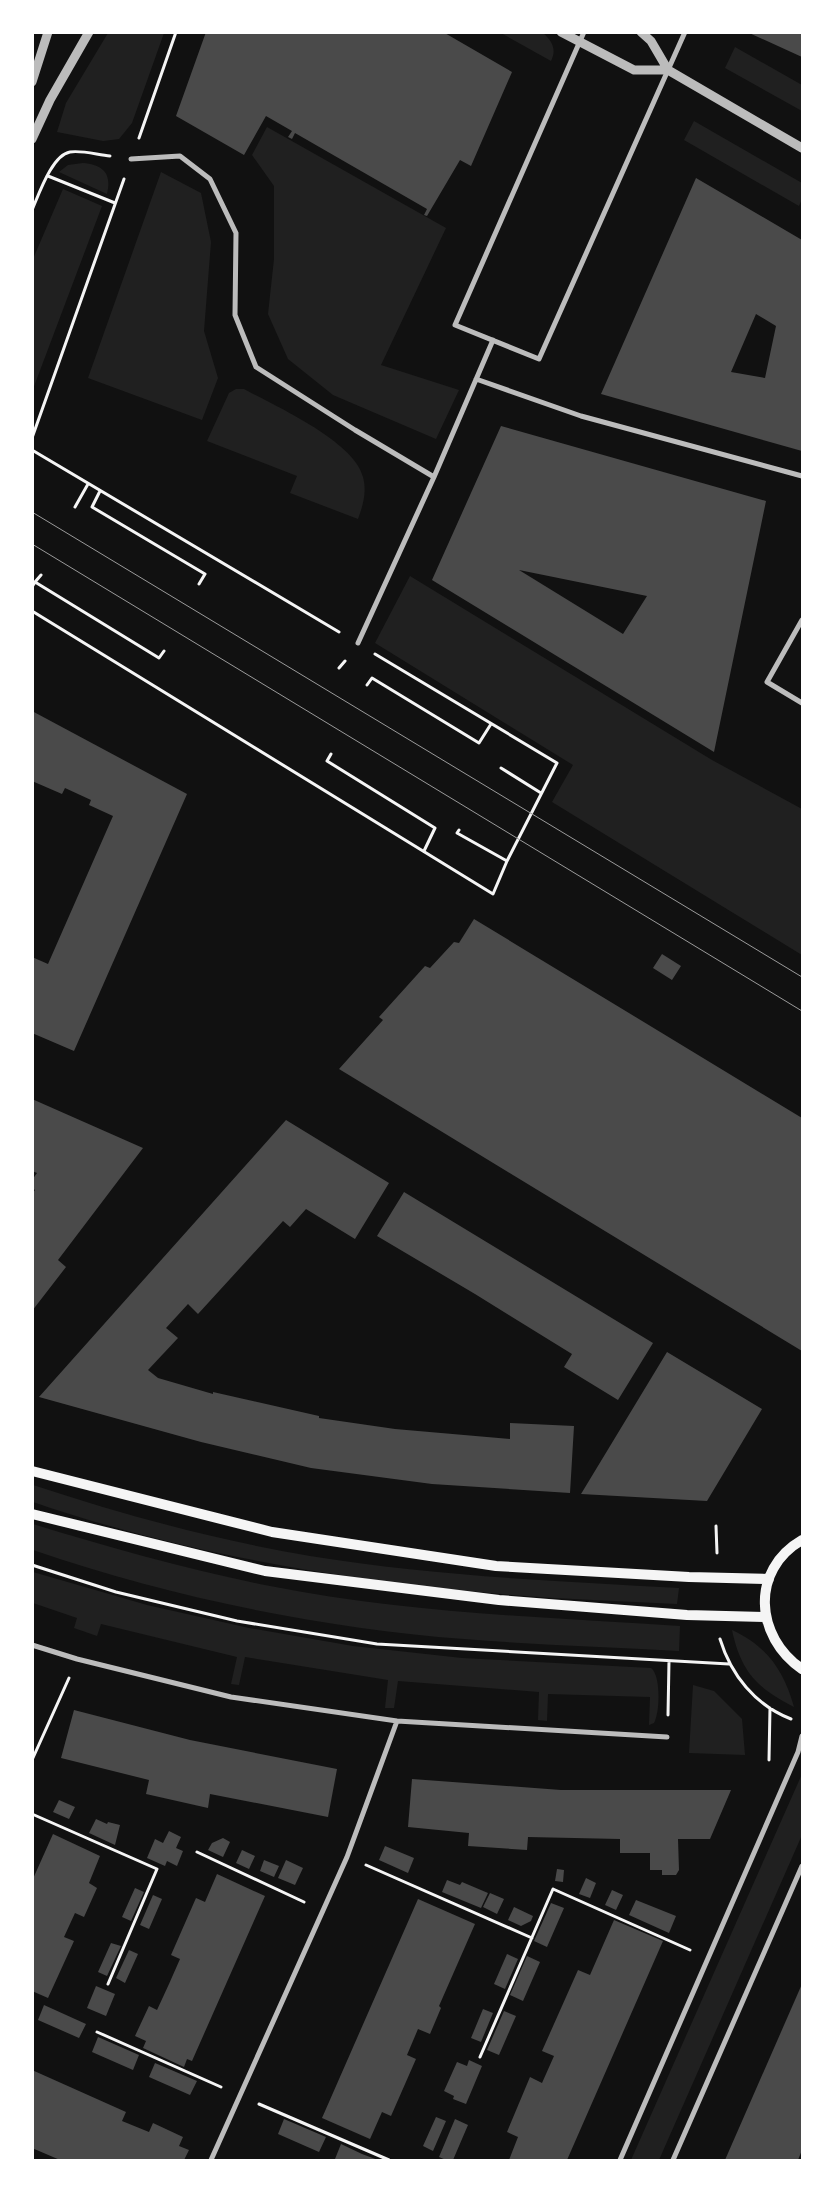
<svg xmlns="http://www.w3.org/2000/svg" width="835" height="2193" viewBox="0 0 835 2193" font-family="Spectral,serif">
<rect width="100%" height="100%" fill="#111"/>
<path fill="#202020" d="M108 33H164L132 123 119 139 103 141 57 132 66 103Z
M501 33H543C552 41 557 49 551 61Z
M735 47 802 85V111L725 68Z
M694 121 802 183V199L799 206 684 140Z
M267 127 446 228 381 365 459 390 436 439 333 395 288 359 268 314 274 259V186L252 155Z
M83 163C103 165 112 173 107 194L59 172 68 165Z
M161 172 201 193 211 242 204 331 218 378 202 420 88 378Z
M63 189 102 206 33 389V259Z
M236 389H244C275 406 354 441 363 477 367 492 363 505 358 519L290 493 297 476 207 441 229 393Z
M410 576 712 760 802 809V955L552 802 573 765 375 643Z
M33 1485C124 1515 216 1540 310 1556 432 1576 556 1581 679 1588L677 1604C604 1600 531 1598 458 1590 314 1575 170 1549 33 1502Z
M33 1524C111 1548 190 1570 270 1586 405 1613 544 1617 680 1626L679 1651C607 1647 536 1645 464 1639 321 1628 169 1597 33 1550Z
M33 1572 147 1605 249 1628 353 1646 462 1658 651 1668C661 1675 660 1713 654 1723L649 1725 650 1697 548 1694 547 1721 538 1720 539 1692 398 1681 394 1708H385L388 1680 245 1657 239 1685 231 1684 237 1657 101 1624 97 1636 74 1628 77 1618 33 1603Z
M732 1630C767 1646 784 1671 794 1707 757 1688 741 1672 732 1630Z
M693 1685 714 1691 742 1719 745 1755 689 1753Z
M802 1774V1835L659 2160H631Z"/>
<path fill="#4a4a4a" fill-rule="evenodd" d="M206 32H443L512 72 471 166 460 160 427 216 424 215 427 209 295 133 292 139 288 137 292 131 266 116 244 155 176 116Z
M747 32H802V57L767 41Z
M696 178 802 240V451L601 394ZM756 314 776 326 765 378 731 372Z
M501 426 766 501 714 752 432 580ZM519 570 647 596 623 634Z
M32 711 187 794 74 1051 32 1033V957L48 964 113 816 89 805 91 800 65 788 62 794 32 781Z
M474 919 802 1118V1351L339 1069 383 1020 379 1017 425 966 430 968 454 942 459 943Z
M662 954 681 966 672 980 653 968Z
M32 1099 143 1148 58 1260 66 1267 32 1311V1194L35 1190 32 1188V1180L37 1173 32 1171Z
M286 1120 389 1183 355 1239 306 1209 290 1227 283 1221 198 1314 188 1304 166 1328 178 1338 148 1370 158 1378 213 1394V1392L319 1416V1418L395 1429 510 1439V1423L574 1426 570 1493 432 1484 311 1468 201 1442 39 1397Z
M404 1192 653 1343 618 1400 564 1367 572 1354 475 1294 377 1236Z
M667 1352 762 1409 707 1501 581 1494Z
M74 1710 190 1740 337 1769 328 1817 210 1794 208 1808 146 1794 149 1780 61 1758Z
M412 1779 561 1790H731L710 1839H678L679 1870 676 1875H662V1870H650V1853H620V1839L528 1837 527 1850 468 1846 469 1833 408 1827Z
M59 1800 75 1807 69 1819 53 1812Z
M96 1819 107 1824 108 1822 120 1825 115 1845 89 1833Z
M169 1831 181 1837 176 1848 183 1851 177 1866 167 1861 165 1866 147 1858 155 1839 163 1843Z
M53 1834 100 1856 89 1883 97 1888 84 1917 75 1913 64 1937 74 1941 48 1998 32 1991V1881Z
M223 1838 230 1842 223 1857 208 1850 212 1843Z
M385 1846 414 1858 408 1873 379 1860Z
M242 1850 255 1856 249 1869 236 1863Z
M264 1860 279 1866 274 1877 260 1871Z
M286 1860 303 1868 295 1885 278 1878Z
M557 1869 564 1870 563 1882 555 1881Z
M217 1874 265 1896 192 2061 187 2059 184 2067 143 2048 146 2041 135 2036 149 2006 157 2010 169 1984 180 1959 171 1955 196 1898 205 1902Z
M586 1878 596 1883 590 1898 579 1894Z
M447 1880 460 1885 462 1882 488 1893 481 1908 442 1892Z
M135 1888 144 1892 131 1921 122 1917Z
M612 1890 623 1895 616 1910 605 1905Z
M490 1893 504 1899 497 1914 483 1907Z
M153 1895 162 1899 149 1929 140 1925Z
M418 1899 475 1924 439 2006 441 2008 430 2034 418 2029 407 2055 416 2059 391 2116 382 2112 370 2139 322 2118Z
M636 1900 676 1916 669 1933 629 1915Z
M551 1903 564 1908 547 1947 534 1941Z
M514 1907 533 1916 531 1921 521 1926 508 1920Z
M614 1920 663 1941 567 2160H509L518 2137 507 2132 530 2077 542 2083 554 2056 542 2051 578 1970 590 1975Z
M111 1943 121 1946 107 1976 98 1972Z
M129 1950 138 1954 125 1983 116 1978Z
M507 1954 518 1959 505 1989 494 1984Z
M527 1956 540 1962 523 2001 510 1995Z
M802 1984V2150L798 2160H725Z
M96 1986 115 1994 106 2016 87 2008Z
M44 2005 86 2024 79 2038 38 2020Z
M483 2009 493 2013 481 2042 471 2038Z
M504 2011 516 2016 499 2055 487 2050Z
M98 2037 139 2055 133 2070 92 2052Z
M469 2060 482 2066 466 2104 453 2099 454 2096 444 2091 457 2062 467 2066Z
M155 2063 197 2081 190 2095 149 2077Z
M32 2070 126 2112 122 2121 149 2132 153 2123 183 2137 179 2146 189 2150 184 2160H60L32 2148Z
M436 2117 446 2121 433 2151 423 2146Z
M284 2119 326 2137 319 2152 278 2134Z
M455 2119 468 2125 453 2160H446L439 2157Z
M341 2144 362 2154 378 2160 335 2159Z"/>
<g fill="none" stroke-linecap="round" stroke-linejoin="round">
<path stroke="#f5f5f5" stroke-width="3" d="M139 138 176 32
M48 176 115 203
M32 210C39 194 52 155 70 152 82 150 98 155 110 156
M32 438 124 179
M32 450 339 632
M100 491 92 507 205 574 199 584
M75 507 88 484
M35 582 41 575
M32 587 35 582 159 658 164 651
M32 611 493 894 507 861 557 763 375 654
M339 668 345 661
M367 685 372 678 479 743 491 724
M331 754 327 761 435 828 424 851
M501 768 541 793
M459 830 457 833 507 861
M716 1526 717 1553
M32 1565 116 1592 237 1621 377 1644 729 1664
M720 1639C731 1675 755 1705 791 1719
M668 1715 669 1661
M32 1760 69 1678
M769 1760 770 1708
M32 1814 157 1869 108 1984
M197 1852 304 1902
M366 1865 532 1938
M97 2032 221 2087
M480 2057 553 1889 690 1950
M259 2104 389 2160"/>
<path stroke="#bcbcbc" stroke-width="5" d="M584 32 455 325 539 359 685 32
M131 159 180 156 210 179 236 233 235 315 256 367 355 430 434 477
M476 379 581 416 802 476
M802 620 767 682 802 703
M358 643 434 477 493 340
M32 1645 77 1659 231 1697 397 1721 667 1737
M211 2160 347 1857 397 1721
M620 2160 798 1752 802 1736
M673 2160 802 1866"/>
<path stroke="#bcbcbc" stroke-width="9" d="M561 32 634 70H668
M641 32 651 41 668 70 802 148
M32 82 48 32
M32 139 50 100 89 32"/>
<path stroke="#f5f5f5" stroke-width="10" d="M32 1471 272 1532 496 1566 689 1577 769 1579
M32 1514 265 1571 499 1600 687 1615 766 1617
M802 1540C750 1570 755 1637 802 1669"/>
<path stroke="#9a9a9a" stroke-width="1" d="M32 512 802 977
M32 544 802 1011"/>
</g>
<rect width="835" height="2193" fill="none" stroke="#ffffff" stroke-width="68"/>
</svg>
